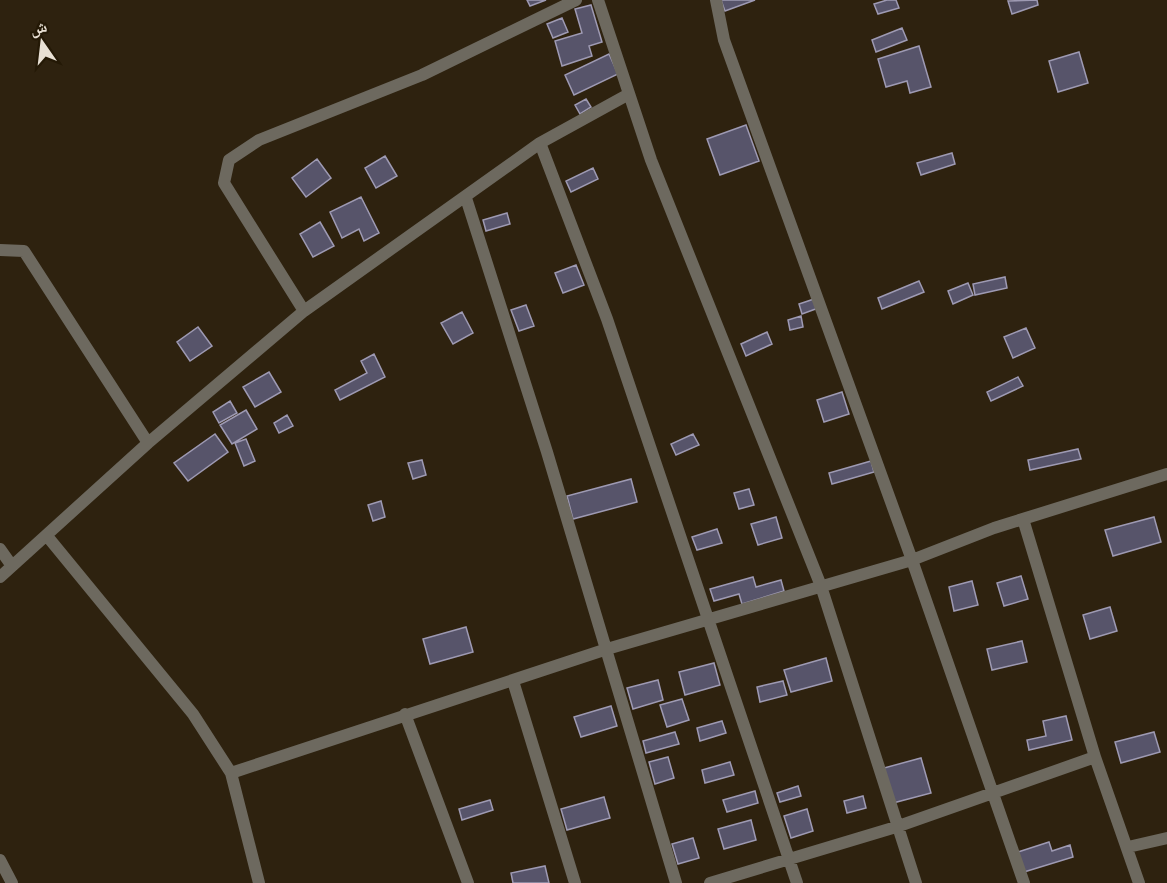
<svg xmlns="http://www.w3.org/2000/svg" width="1167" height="883" viewBox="0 0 1167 883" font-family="'Source Serif 4','Noto Naskh Arabic',serif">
<rect width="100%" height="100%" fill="#2e220f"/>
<path fill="#57546a" stroke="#9e9ab3" stroke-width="1.5" d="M527 0H546L530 6Z
M721 0H755L725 11Z
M887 0H896L899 8 878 14 874 4Z
M1037 0 1038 5 1012 14 1008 1Z
M591 5 602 42 589 46 592 56 562 66 555 41 582 33 575 9Z
M562 18 568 32 553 38 547 24Z
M902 28 907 40 876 52 872 40Z
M919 46 931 87 910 93 907 81 886 87 878 59Z
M1079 52 1088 83 1058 92 1049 61Z
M609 54 618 74 574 95 565 75Z
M586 99 591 107 580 114 575 105Z
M746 125 759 161 720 175 707 139Z
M952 153 955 164 921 175 917 163Z
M385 156 397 176 376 188 365 168Z
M317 159 331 178 306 197 292 178Z
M593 168 598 179 571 192 566 181Z
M361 197 379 233 364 241 359 229 342 238 330 212Z
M507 213 510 224 486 231 483 220Z
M320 222 334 246 313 257 300 234Z
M576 265 584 285 563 293 555 273Z
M1005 277 1007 288 975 295 973 284Z
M919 281 924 292 882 309 878 298Z
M968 283 973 295 953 304 948 291Z
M817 298 821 307 802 314 799 304Z
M526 305 534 326 519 331 511 310Z
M462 312 473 333 453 344 441 323Z
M801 316 803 327 790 330 788 320Z
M198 327 212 346 190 361 177 342Z
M1026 328 1035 348 1013 358 1004 337Z
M767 332 772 344 746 356 741 344Z
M374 354 385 377 340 400 335 390 367 373 361 361Z
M269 372 281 392 255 407 243 387Z
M1018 377 1023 386 991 401 987 392Z
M842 392 849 414 824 422 817 400Z
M230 401 237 413 219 423 213 412Z
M246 410 257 429 232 444 220 425Z
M287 415 293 426 279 433 274 423Z
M215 434 228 452 188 481 174 463Z
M693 434 699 445 676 455 671 444Z
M246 439 255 461 244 466 235 443Z
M1078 449 1081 459 1030 470 1028 460Z
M422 460 426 475 413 479 408 463Z
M871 461 874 472 832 484 829 473Z
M631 479 637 502 573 519 567 496Z
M749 489 754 505 739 509 734 493Z
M381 501 385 517 373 521 368 505Z
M776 517 782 538 758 545 751 524Z
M1154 517 1161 542 1113 556 1105 530Z
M717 529 722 543 697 550 692 537Z
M1021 576 1028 599 1004 606 997 583Z
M753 577 756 587 781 580 784 591 742 604 739 594 714 601 710 589Z
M972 581 978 605 954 611 949 587Z
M1110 607 1117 631 1090 639 1083 615Z
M466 627 473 652 430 664 423 639Z
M1022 641 1027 662 992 670 987 649Z
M826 658 832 681 791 692 784 670Z
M714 663 720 685 685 695 679 672Z
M658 680 663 700 633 709 627 688Z
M783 681 787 695 760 702 757 687Z
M682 699 689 720 667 727 660 705Z
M611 706 617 726 581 737 574 717Z
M1066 716 1072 740 1029 750 1027 740 1046 736 1043 721Z
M722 721 726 733 700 741 697 728Z
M675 732 679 744 646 753 643 741Z
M1154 732 1160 752 1121 763 1115 742Z
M668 757 674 778 655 784 649 762Z
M921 758 931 793 893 803 884 768Z
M730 762 734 775 705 783 702 770Z
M798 786 801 796 780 802 777 793Z
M755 791 758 803 727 812 723 800Z
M863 796 866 808 847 813 844 801Z
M604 797 610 818 567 830 561 809Z
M490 800 493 810 462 820 459 809Z
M807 809 813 831 791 838 784 816Z
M751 820 756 840 724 849 718 829Z
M693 838 699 858 678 864 672 844Z
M1049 842 1052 851 1070 845 1073 857 1024 872 1018 852Z
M545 866 549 883H513L511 873Z"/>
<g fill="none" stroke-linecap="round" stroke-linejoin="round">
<path stroke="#6d695f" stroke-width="12" d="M598 0 651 160 821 586 916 883
M716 0 724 40 912 560 1024 883
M540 143 607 319 797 883
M466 198 547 452 676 883
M0 250 24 251 148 443
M304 311 224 183 229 160 259 140 422 75 576 0
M1023 519 1095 757 1139 883
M47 536 193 714 231 773 259 883
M0 549 12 566
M0 577 148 443 304 311 540 143 629 94
M513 681 575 883
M405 714 468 883
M231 773 607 649 912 560 994 528 1167 474
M1128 847 1167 838
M0 860 12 883
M710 883 896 827 1095 757"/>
</g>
<g transform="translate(42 42) rotate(346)" stroke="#241906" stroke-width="4.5" paint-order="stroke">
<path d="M0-4.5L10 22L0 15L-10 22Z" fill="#e8e0d4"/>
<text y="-9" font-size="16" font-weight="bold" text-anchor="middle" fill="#e8e0d4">ش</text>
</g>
</svg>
